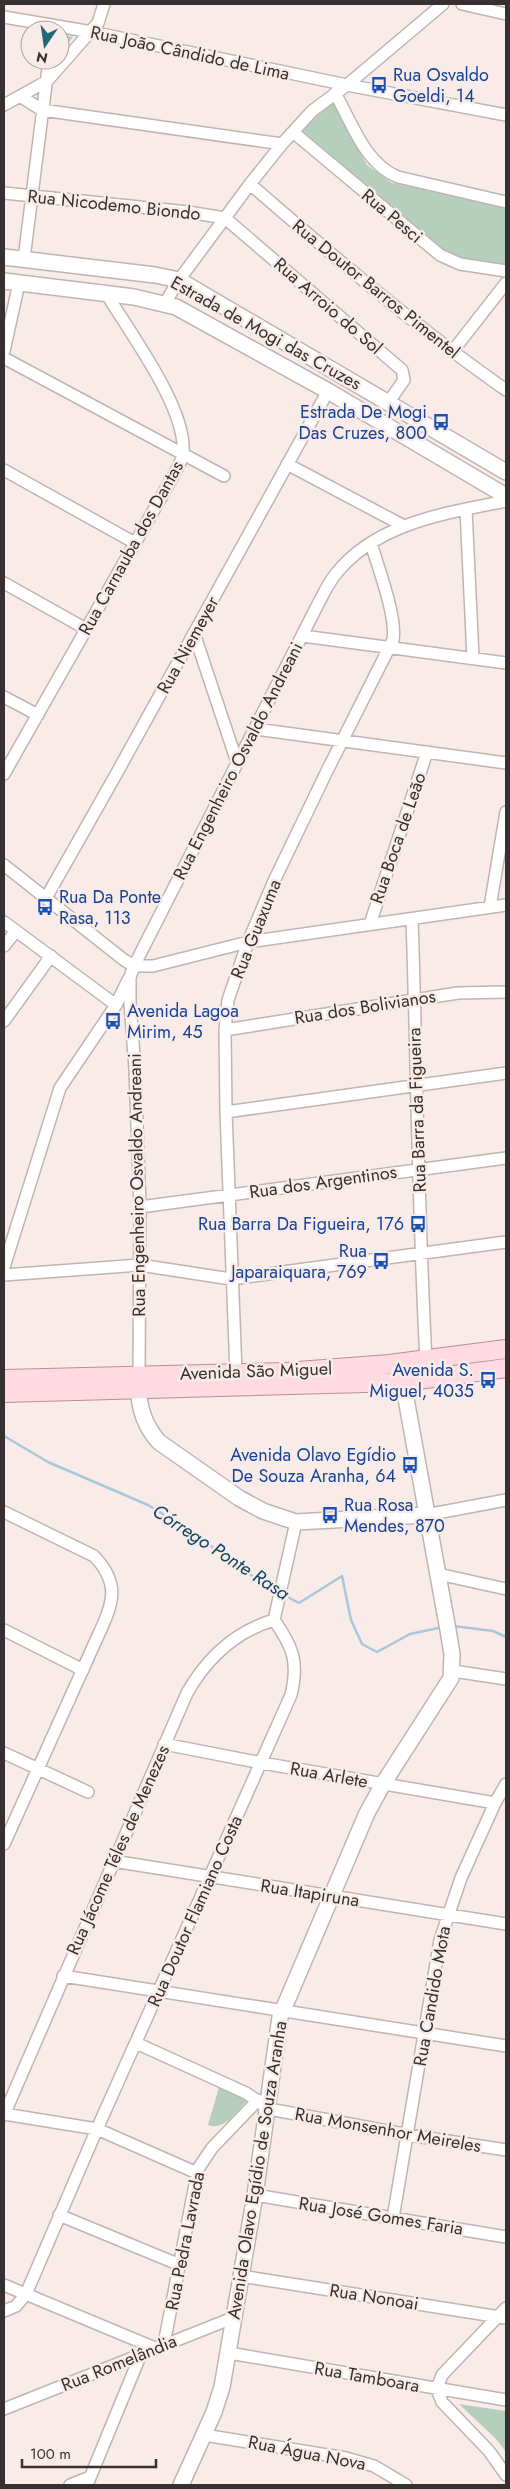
<svg xmlns="http://www.w3.org/2000/svg" width="510" height="2489" viewBox="0 0 510 2489" font-family="Jost,sans-serif">
<rect width="100%" height="100%" fill="#f9ece8"/>
<path fill="#b6cfbc" d="M60 34 73 37 63 50Z
M333 100 367 165 392 183 506 204V268L450 256 399 216 300 133Z
M219 2087 245 2099 246 2102C235 2113 224 2131 208 2125Z
M459 2404 506 2411V2452L496 2439Z"/>
<g fill="none" stroke-linecap="round" stroke-linejoin="round">
<path stroke="#a7c7da" stroke-width="2.5" d="M4 1436 48 1462 148 1505 194 1533 244 1571 277 1591
M284 1595 299 1603 342 1576 351 1620 362 1644 377 1652 410 1634 443 1627
M454 1626 493 1631 506 1637"/>
<g stroke="#c0b4b0" stroke-width="14">
<path id="street" d="M462 4 506 14
M4 17 92 32 347 85 506 115
M335 93C352 123 365 164 398 177L506 202
M20 96 42 110 282 144
M4 105 47 81 98 23 104 4
M293 132 440 255 460 264 506 271
M250 184C333 256 416 327 506 390
M4 193 188 212 225 218 402 370 404 380 388 403
M24 259 49 60
M165 303 179 280 250 184 282 144 312 111 347 85 443 4
M4 351 19 283
M452 352 506 283
M4 358 224 476
M287 464 404 526
M4 470 135 543
M466 509 473 658
M4 583 86 629
M194 633 237 762
M303 636 506 663
M4 697 38 715
M256 729 506 763
M4 774 172 478C176 470 182 462 183 453 187 408 129 332 106 293
M4 865 124 960 134 966H153L248 942 506 905
M46 898 114 778 328 391
M490 907 506 812
M412 919C417 1066 418 1213 426 1360
M4 922 116 1005
M370 924 427 752
M4 946 16 931
M4 1021 51 956
M225 1030 458 993 506 992
M226 1112 506 1073
M140 1207 506 1158
M4 1267 60 1088 116 1005 128 980
M4 1275 140 1265 231 1279 506 1242
M236 1373 226 1112 225 1030 228 1000 248 942 274 881 326 773 393 640C397 616 378 568 371 543
M139 1376 140 1207 135 1069 130 1003V977L134 966 316 608C322 597 327 585 335 575 375 523 446 513 506 501
M4 1512 94 1556C122 1585 112 1605 97 1638L4 1844
M426 1515 506 1500
M438 1574 506 1589
M4 1630 83 1670
M453 1671 506 1679
M164 1744 262 1763 495 1803
M4 1753 88 1792
M113 1861 506 1924
M63 1976 506 2046
M136 2043 246 2093 269 2109 409 2135 506 2150
M4 2114 97 2129 197 2173
M4 2115 187 1693C207 1658 234 1632 274 1620
M255 2195 506 2237
M59 2215 180 2265
M393 2218 440 1940 461 1878 495 1803 506 1784
M241 2276 506 2318
M4 2285 155 2348
M4 2311 16 2306 26 2294 97 2129 291 1695C299 1662 293 1647 274 1620L296 1522
M164 2344 198 2169 212 2148 258 2100
M229 2353 506 2400
M437 2389 442 2402 489 2451 506 2475
M437 2389 442 2375 506 2308
M4 2409 235 2317
M204 2435 346 2458 374 2466 406 2485
M70 2485 90 2477
M87 2485 141 2354"/>
</g>
<g stroke="#c0b4b0" stroke-width="18">
<path id="secondary" d="M4 257 155 275 179 280 506 472
M4 281 134 297 176 307 328 391 506 496
M139 1379C137 1403 143 1424 159 1442L239 1498 263 1511 296 1522 426 1515
M181 2485 214 2412 222 2387 255 2195 280 2017 367 1813 383 1784 451 1678 452 1654 448 1630 403 1382"/>
</g>
<g stroke="#b88f97" stroke-width="20">
<path id="primary" d="M4 1379 285 1372 389 1364 506 1349
M4 1393 403 1382 506 1368"/>
</g>
<use href="#street" stroke="#fff" stroke-width="11"/>
<use href="#secondary" stroke="#fff" stroke-width="15"/>
<use href="#primary" stroke="#fedae2" stroke-width="18"/>
</g>
<defs>
<g id="bus-bare" transform="scale(1.35)"><path d="M-5-6H5V4H4V6H2V4H-2V6H-4V4H-5ZM-3.5-4V0h7V-4ZM-3.5 1.2v1.5H-2V1.2ZM2 1.2v1.5H3.5V1.2Z" fill="#1a4fb4" stroke="#f9ece8" stroke-width="2.5" paint-order="stroke"/></g>
</defs>
<g fill-rule="evenodd">
<use href="#bus-bare" x="379" y="85"/>
<use href="#bus-bare" x="441" y="422"/>
<use href="#bus-bare" x="45" y="907"/>
<use href="#bus-bare" x="113" y="1021"/>
<use href="#bus-bare" x="418" y="1224"/>
<use href="#bus-bare" x="381" y="1261"/>
<use href="#bus-bare" x="488" y="1380"/>
<use href="#bus-bare" x="410" y="1465"/>
<use href="#bus-bare" x="330" y="1515"/>
</g>
<g text-anchor="middle" dominant-baseline="central" stroke-width="5" stroke-linejoin="round" paint-order="stroke">
<g font-size="18" fill="#363130" stroke="#f9ece8">
<text transform="translate(190 53) rotate(12)">Rua João Cândido de Lima</text>
<text transform="translate(114 205) rotate(6)">Rua Nicodemo Biondo</text>
<text transform="translate(392 216) rotate(40)">Rua Pesci</text>
<text transform="translate(376 289) rotate(39)">Rua Doutor Barros Pimentel</text>
<text transform="translate(328 306) rotate(41)">Rua Arroio do Sol</text>
<text transform="translate(266 333) rotate(29)">Estrada de Mogi das Cruzes</text>
<text transform="translate(131 548) rotate(-61)">Rua Carnauba dos Dantas</text>
<text transform="translate(188 645) rotate(-61)">Rua Niemeyer</text>
<text transform="translate(238 761) rotate(-63)">Rua Engenheiro Osvaldo Andreani</text>
<text transform="translate(398 838) rotate(-71)">Rua Boca de Leão</text>
<text transform="translate(256 929) rotate(-68)">Rua Guaxuma</text>
<text transform="translate(365 1007) rotate(-9)">Rua dos Bolivianos</text>
<text transform="translate(417 1110) rotate(-92)">Rua Barra da Figueira</text>
<text transform="translate(323 1182) rotate(-8)">Rua dos Argentinos</text>
<text transform="translate(137 1185) rotate(-91)">Rua Engenheiro Osvaldo Andreani</text>
<text transform="translate(256 1371) rotate(-2)">Avenida São Miguel</text>
<text transform="translate(329 1775) rotate(10)">Rua Arlete</text>
<text transform="translate(118 1850) rotate(-66)">Rua Jácome Téles de Menezes</text>
<text transform="translate(310 1893) rotate(9)">Rua Itapiruna</text>
<text transform="translate(195 1911) rotate(-66)">Rua Doutor Flamiano Costa</text>
<text transform="translate(432 1996) rotate(-80)">Rua Candido Mota</text>
<text transform="translate(388 2130) rotate(10)">Rua Monsenhor Meireles</text>
<text transform="translate(257 2170) rotate(-81)">Avenida Olavo Egídio de Souza Aranha</text>
<text transform="translate(381 2216) rotate(9)">Rua José Gomes Faria</text>
<text transform="translate(185 2241) rotate(-79)">Rua Pedra Lavrada</text>
<text transform="translate(374 2297) rotate(9)">Rua Nonoai</text>
<text transform="translate(119 2363) rotate(-22)">Rua Romelândia</text>
<text transform="translate(367 2377) rotate(10)">Rua Tamboara</text>
<text transform="translate(307 2453) rotate(11)">Rua Água Nova</text>
</g>
<g font-size="18" fill="#164399" stroke="#f9ece8" text-anchor="end">
<text x="393" y="75" text-anchor="start">Rua Osvaldo<tspan x="393" dy="21">Goeldi, 14</tspan></text>
<text x="427" y="412">Estrada De Mogi<tspan x="427" dy="21">Das Cruzes, 800</tspan></text>
<text x="59" y="897" text-anchor="start">Rua Da Ponte<tspan x="59" dy="21">Rasa, 113</tspan></text>
<text x="127" y="1011" text-anchor="start">Avenida Lagoa<tspan x="127" dy="21">Mirim, 45</tspan></text>
<text x="404" y="1224">Rua Barra Da Figueira, 176</text>
<text x="367" y="1251">Rua<tspan x="367" dy="21">Japaraiquara, 769</tspan></text>
<text x="474" y="1370">Avenida S.<tspan x="474" dy="21">Miguel, 4035</tspan></text>
<text x="396" y="1455">Avenida Olavo Egídio<tspan x="396" dy="21">De Souza Aranha, 64</tspan></text>
<text x="344" y="1505" text-anchor="start">Rua Rosa<tspan x="344" dy="21">Mendes, 870</tspan></text>
</g>
<g font-size="19" font-style="italic" fill="#0c4763" stroke="#f9ece8">
<text transform="translate(221 1552) rotate(33)">Córrego Ponte Rasa</text>
</g>
</g>
<rect width="510" height="2489" fill="none" stroke="#363130" stroke-width="10"/>
<g transform="translate(45 45) rotate(193)"><circle r="24" fill="#f9ece8" stroke="#aba19e"/>
<path d="M0-4L9 19L0 12L-9 19Z" fill="#226878"/>
<text y="-8" font-size="14" font-weight="bold" text-anchor="middle" fill="#363130">N</text>
</g>
<path d="M22 2459v8h134v-8" fill="none" stroke="#363130" stroke-width="2.5"/>
<text x="30" y="2459" font-size="15" fill="#363130" stroke="#f9ece8" stroke-width="4" paint-order="stroke">100 m</text>
</svg>
